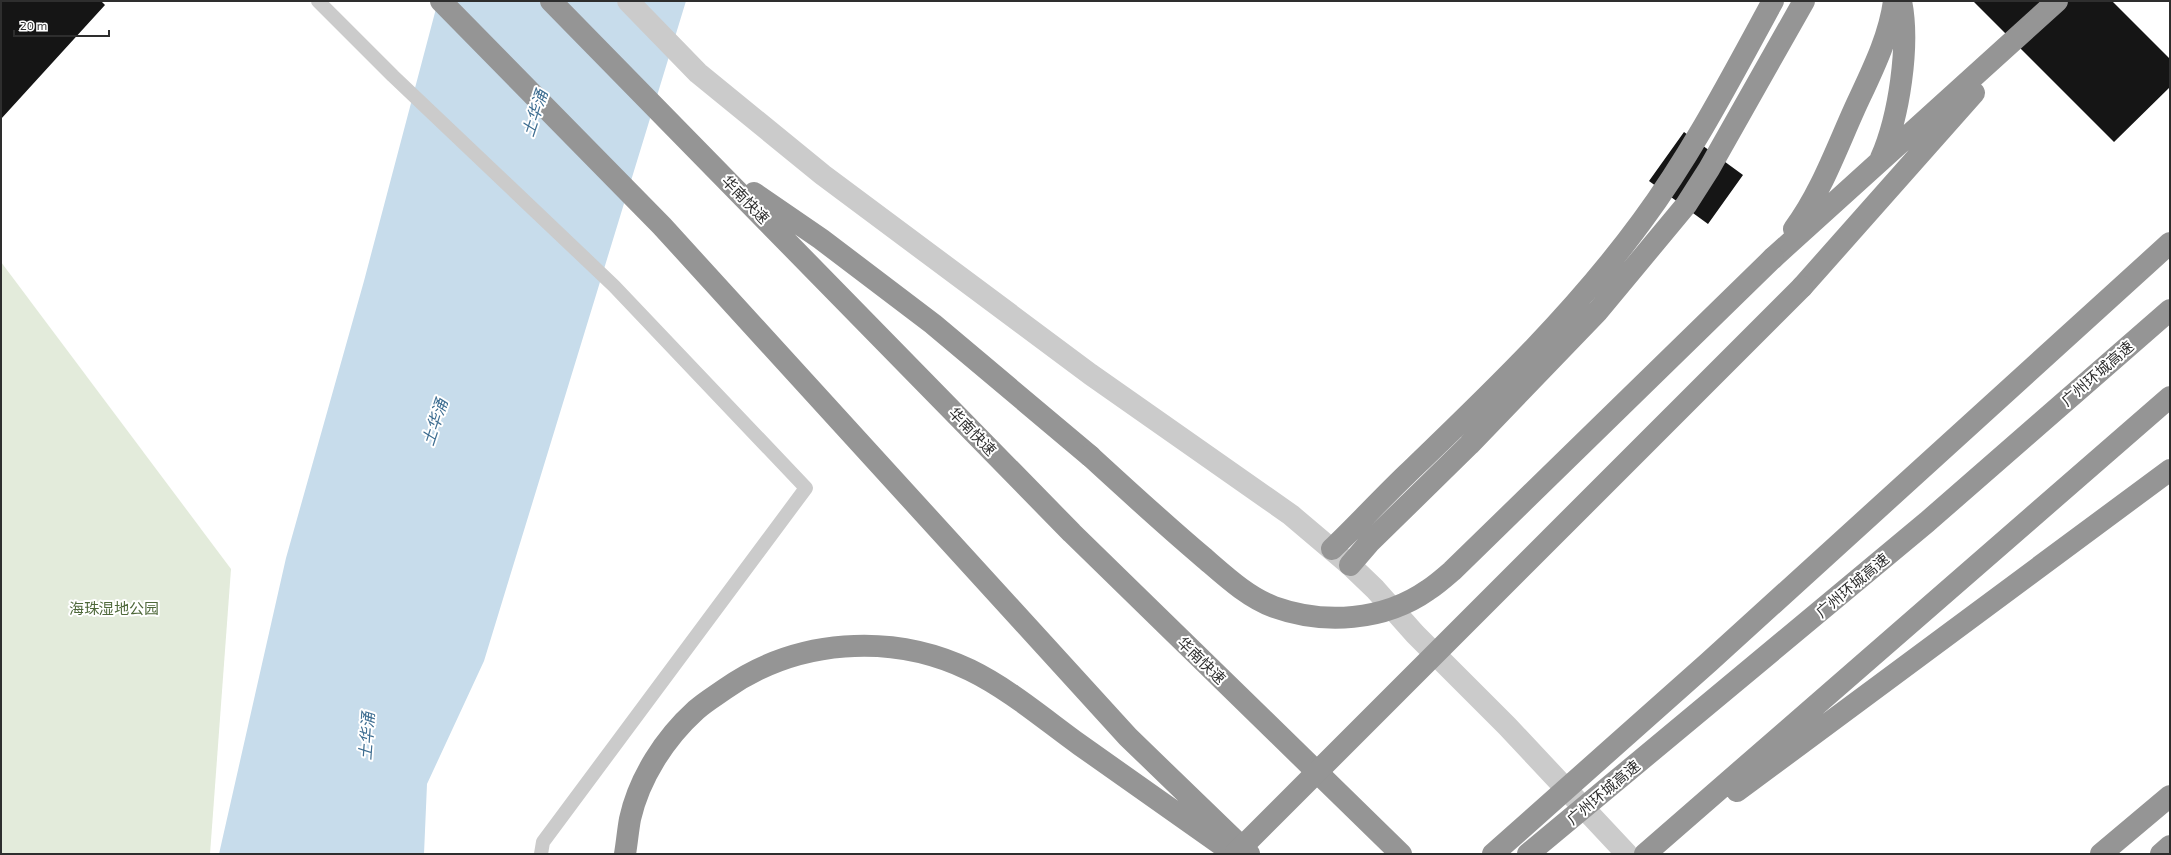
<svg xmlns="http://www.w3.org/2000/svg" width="2171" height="855" viewBox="0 0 2171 855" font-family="'Exo 2','Noto Sans SC',sans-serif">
<rect width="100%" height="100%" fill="#fff"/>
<path fill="#e3ebdb" d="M1 262 231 569 210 854H1Z"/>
<path fill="#c7dceb" d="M438 1H686L484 661 427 784 424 854H219L286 558 364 281Z"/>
<path fill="#151515" d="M1 1H101L105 5 1 119Z
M1973 1H2112L2170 59V87L2114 142Z
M1684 132 1743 175 1708 224 1649 181Z"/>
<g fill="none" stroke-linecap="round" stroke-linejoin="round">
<path stroke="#cbcbcb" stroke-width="14" d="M318 1 393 76 614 286 806 488 543 842 541 854"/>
<path stroke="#cbcbcb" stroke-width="22" d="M628 1 698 73 823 175 1090 374 1291 515 1350 565 1375 589 1415 634 1507 726 1627 854"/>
<path stroke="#959595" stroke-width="22" d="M441 1 662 226 1128 737 1249 854
M551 1 1072 533 1401 854
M1881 158C1899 117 1910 45 1901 1
M754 193 821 239 933 324 1090 456
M1794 229C1820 194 1836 150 1854 110 1870 75 1889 39 1894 1
M1773 258 2057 1
M1802 287 1974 93
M1332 549C1357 525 1382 498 1407 474 1490 394 1574 314 1642 221 1693 152 1732 76 1773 1
M1350 565 1369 543 1469 445 1598 311 1686 205 1709 169 1804 1
M1737 791 2170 470
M625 854C627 842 628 830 630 819 639 778 665 738 696 710 705 702 715 696 725 689 796 639 891 632 970 670 1009 689 1044 719 1080 745 1131 781 1182 817 1233 853
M1645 854 2170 397
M2101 854 2170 796
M2161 854 2170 846"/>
<path stroke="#959595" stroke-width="22" d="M1090 456C1127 490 1164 524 1203 557 1224 575 1247 597 1274 607 1324 625 1384 621 1428 590 1436 585 1444 578 1452 571L1773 258
M1235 854 1802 287
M1493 854 1709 662 2170 243
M1528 854 1927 522 2170 310"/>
</g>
<g text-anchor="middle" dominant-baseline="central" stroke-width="4" stroke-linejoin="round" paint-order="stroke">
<g font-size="15" fill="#2e2e2e" stroke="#fff">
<text transform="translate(746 199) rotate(46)">华南快速</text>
<text transform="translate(2097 373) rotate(-41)">广州环城高速</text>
<text transform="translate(973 431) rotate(46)">华南快速</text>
<text transform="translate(1852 585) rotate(-40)">广州环城高速</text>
<text transform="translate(1202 660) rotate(44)">华南快速</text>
<text transform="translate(1603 792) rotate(-40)">广州环城高速</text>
</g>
<g font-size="15" fill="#4f693b" stroke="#fff">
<text x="114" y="608">海珠湿地公园</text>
</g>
<g font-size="16" font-style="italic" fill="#3c6c90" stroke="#fff">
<text transform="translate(534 113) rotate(-72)">土华涌</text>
<text transform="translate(434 422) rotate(-72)">土华涌</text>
<text transform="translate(366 736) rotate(-86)">土华涌</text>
</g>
</g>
<rect width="2171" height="855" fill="none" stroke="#2e2e2e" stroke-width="4"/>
<path d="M14 30v6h95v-6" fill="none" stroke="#2e2e2e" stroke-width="2"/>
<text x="20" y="30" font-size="12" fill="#2e2e2e" stroke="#ffffff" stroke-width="3" paint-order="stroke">20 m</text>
</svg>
